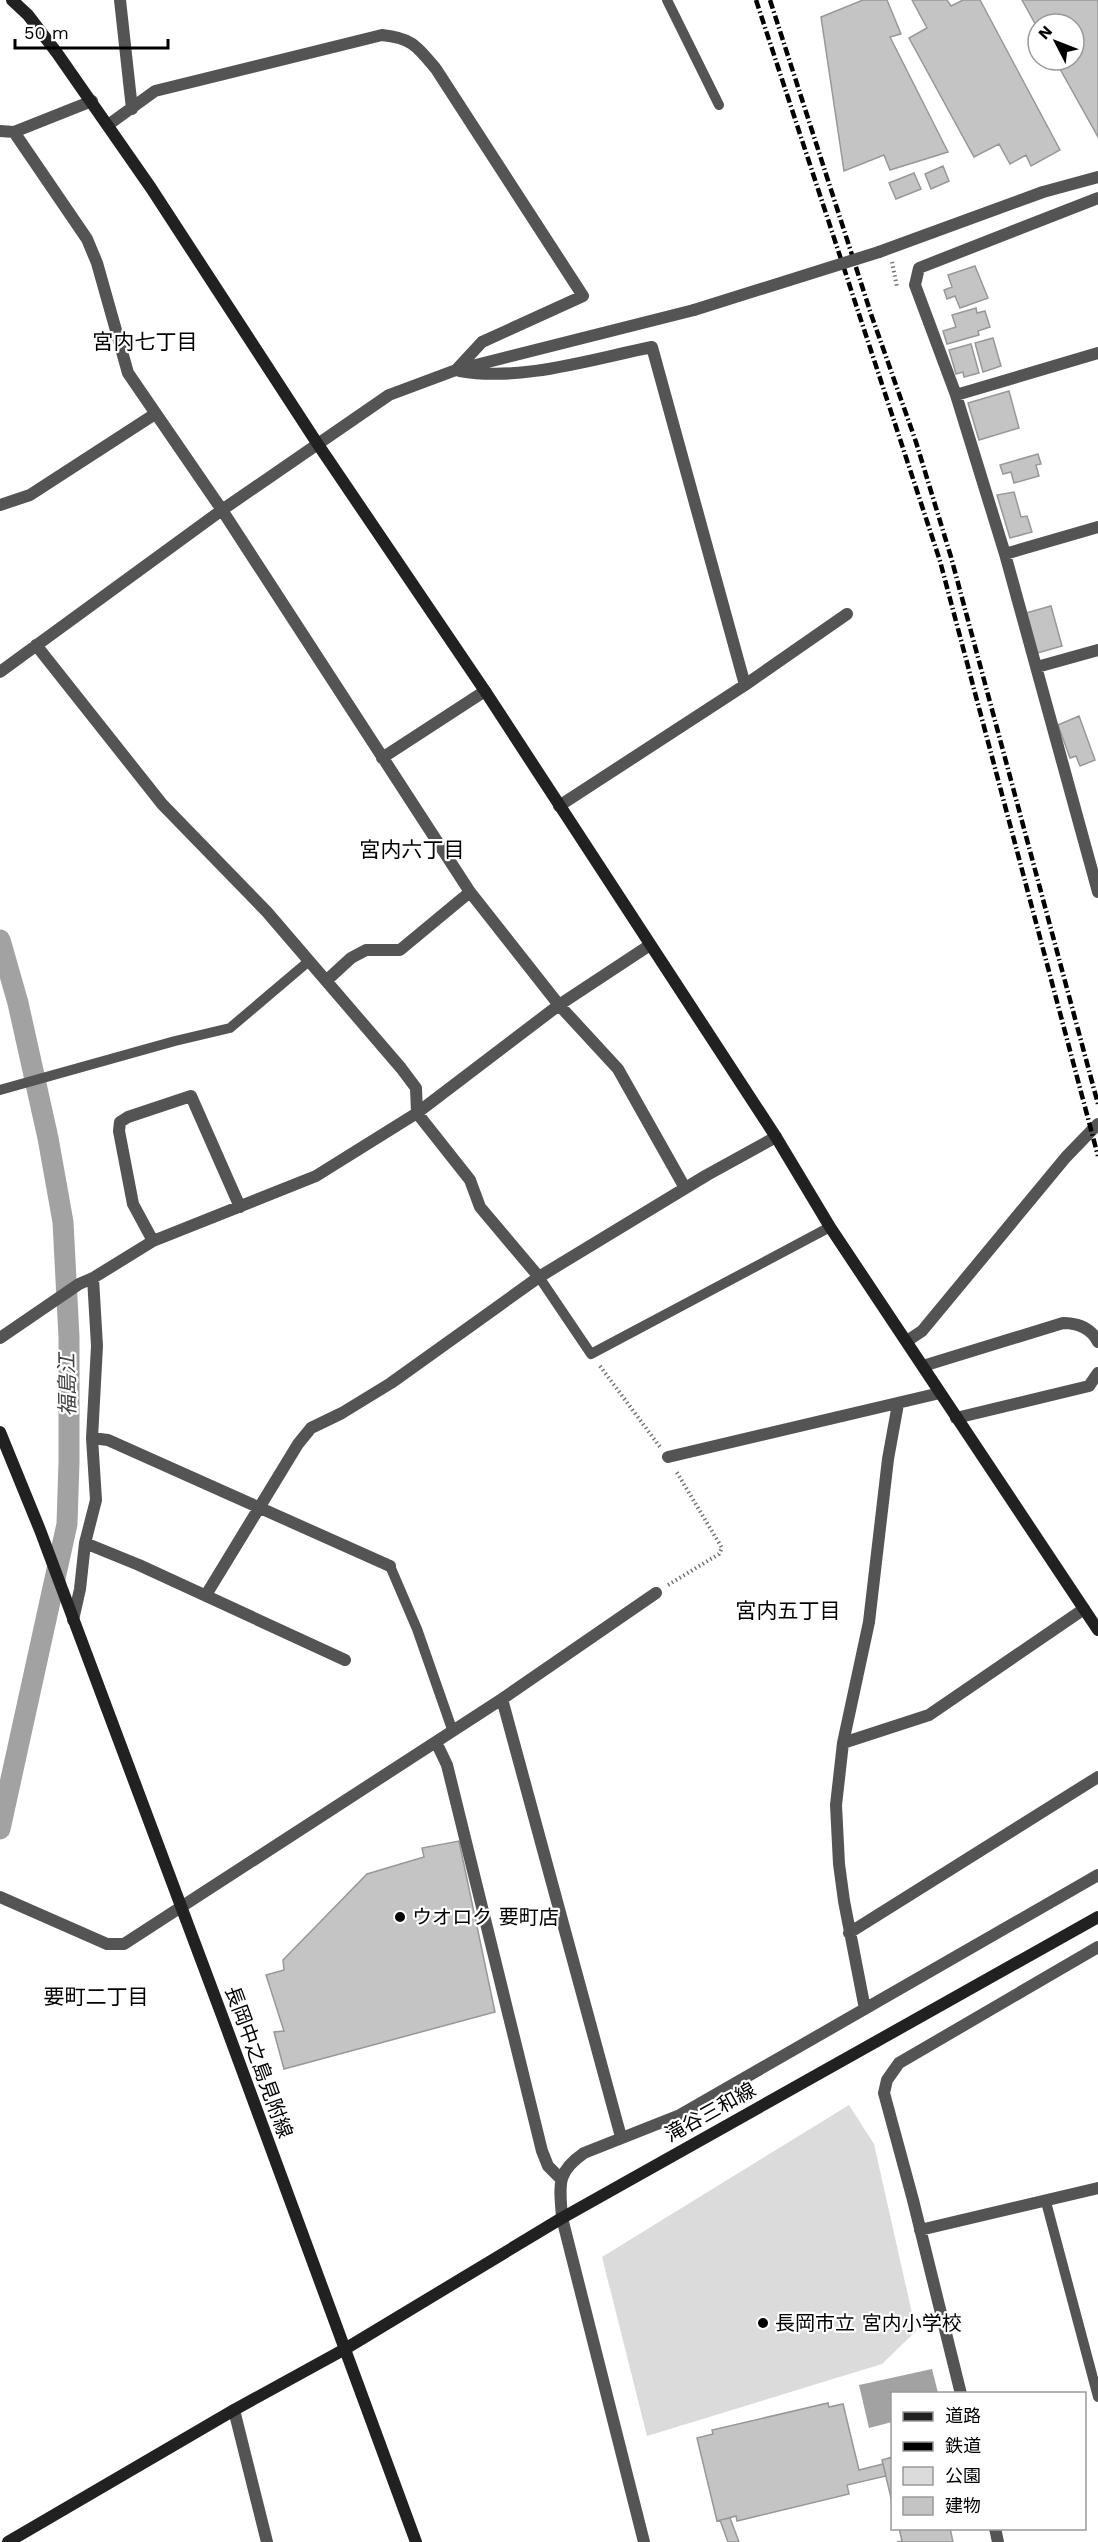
<svg xmlns="http://www.w3.org/2000/svg" width="1098" height="2542" viewBox="0 0 1098 2542" font-family="'Work Sans','Noto Sans JP',sans-serif">
<rect width="100%" height="100%" fill="#fff"/>
<path fill="#dbdbdb" d="M849 2105 874 2144 916 2331 882 2364 647 2436 602 2257Z"/>
<path fill="#a2a2a2" d="M932 2369 938 2393 892 2394V2422L869 2428 859 2385Z"/>
<g fill="none" stroke-linecap="round" stroke-linejoin="round">
<path stroke="#a2a2a2" stroke-width="21" d="M0 940 18 1003 48 1138 63 1222 69 1337V1462L67 1524 0 1829"/>
</g>
<path fill="#c4c4c4" stroke="#989898" stroke-width="1.5" d="M863 0H887L901 34 890 37 948 152 890 170 884 155 844 171 821 17Z
M912 0H947L951 6 963 0H980L1060 150 1031 166 1026 155 1010 164 999 144 974 157 909 38 927 28Z
M1022 0H1098V137L1055 60H1074V24H1038V29Z
M943 166 949 181 931 189 925 174Z
M914 173 921 189 896 199 889 183Z
M975 266 988 298 960 308 955 296 947 299 944 290 952 287 948 275Z
M976 308 977 313 985 311 990 327 978 331 979 335 947 344 943 331 956 327 952 315Z
M993 338 1001 366 983 372 975 343Z
M971 344 979 373 964 377 963 372 956 374 949 350Z
M1009 391 1019 428 979 440 968 403Z
M1038 454 1041 464 1036 465 1039 476 1014 483 1011 472 1003 474 1000 465Z
M1014 492 1021 517 1027 516 1032 532 1010 538 997 495Z
M1051 606 1062 646 1037 653 1026 613Z
M1079 716 1095 760 1080 766 1076 756 1070 758 1058 725Z
M459 1841 495 2012 284 2069 274 2032 284 2031 266 1975 284 1970 283 1960 367 1874 424 1857 422 1848Z
M828 2403 829 2407 843 2404 859 2470 883 2464 886 2476 847 2485 849 2494 737 2521 736 2516 717 2521 697 2438 713 2434 712 2430Z
M892 2457V2502L882 2460Z
M730 2518 739 2542H728L720 2520Z
M899 2528H950L953 2542H897L902 2541Z"/>
<g fill="none" stroke-linecap="round" stroke-linejoin="round">
<path stroke="#767676" stroke-width="4" stroke-dasharray="1.5 3" stroke-linecap="butt" d="M892 262 897 287
M600 1366 660 1447
M668 1585 719 1554 722 1548 676 1471"/>
<path stroke="#545454" stroke-width="10" d="M667 0 719 105
M0 1090 175 1041 230 1028 309 961
M539 1277 591 1354 830 1227
M390 1566 417 1629 452 1729
M1046 2202 1098 2397"/>
<path stroke="#545454" stroke-width="12" d="M120 0 132 109
M108 125 155 91 382 35C412 38 417 46 436 69L583 296 482 342 457 369
M0 131 14 132 92 101
M14 132 87 239 97 263 128 373 222 510 470 892 559 1005 618 1069 685 1188
M1098 198 919 268 915 285 956 395 1005 554 1098 892
M879 252 1043 192 1098 177
M460 371C520 382 592 359 652 347L745 685
M956 395 1098 353
M0 505 30 495 155 414
M1005 554 1098 527
M36 645 162 804 267 912 401 1068 416 1088 417 1113 470 1180 480 1207 539 1277
M1037 667 1098 650
M0 672 222 510 389 395 456 370 694 310
M382 758 485 691
M559 806 745 685 847 614
M326 981 351 958 366 950H400L470 892
M153 1241 133 1204 119 1131 120 1122 128 1117 191 1096 240 1207
M0 1338 79 1284 93 1278 153 1241 316 1176 417 1113 559 1005 650 945
M907 1341 922 1331 1066 1157 1098 1124
M923 1366 1063 1323C1078 1323 1091 1328 1098 1342
M956 1418 1089 1386 1098 1373
M92 1438 108 1440 390 1566
M668 1457 940 1393
M85 1543 139 1565 345 1660
M206 1595 298 1444 311 1428 342 1413 391 1383 539 1277 707 1175 776 1137
M73 1620 80 1589 85 1543 96 1500 92 1438 97 1346 93 1278
M502 1699 621 2137
M436 1742 447 1765 542 2151 548 2166 560 2178
M843 1743 929 1715 1084 1609
M0 1897 107 1944H124L502 1699 656 1593
M849 1933 1098 1777
M865 2009 844 1901 839 1864 836 1805 843 1743 869 1622 888 1459 898 1404
M920 2230 1098 2188
M961 2394 913 2200 884 2093 887 2080 899 2063 1098 1947
M234 2410 267 2542
M995 2528 998 2542
M644 2542 562 2218C560 2186 555 2173 584 2153L680 2115 1098 1875"/>
<path stroke="#212121" stroke-width="12" d="M12 0 28 15 57 53 151 188 317 443 485 691 776 1137 830 1227 1098 1630
M0 1432 40 1530 224 2021 416 2542
M8 2542 234 2410 345 2349 562 2218 1098 1917"/>
<path stroke="#000" stroke-width="4.5" stroke-dasharray="9 3 1.5 3" stroke-linecap="butt" d="M756 0 940 561 1098 1156
M770 0 871 314 916 442 951 557 1098 1104"/>
<path stroke="#545454" stroke-width="12" d="M694 310 879 252"/>
</g>
<g fill="#000" stroke="#fff" stroke-width="2">
<circle cx="400" cy="1917" r="6"/>
<circle cx="763" cy="2323" r="6"/>
</g>
<g text-anchor="middle" dominant-baseline="central" stroke-width="4.5" stroke-linejoin="round" paint-order="stroke">
<g font-size="20" fill="#000" stroke="#fff" text-anchor="start">
<text x="412" y="1917">ウオロク 要町店</text>
<text x="775" y="2323">長岡市立 宮内小学校</text>
</g>
<g font-size="20" fill="#000" stroke="#fff">
<text transform="translate(259 2062) rotate(70)">長岡中之島見附線</text>
<text transform="translate(710 2112) rotate(-29)">滝谷三和線</text>
</g>
<g font-size="21" fill="#000" stroke="#fff">
<text x="145" y="341">宮内七丁目</text>
<text x="412" y="849">宮内六丁目</text>
<text x="788" y="1610">宮内五丁目</text>
<text x="96" y="1996">要町二丁目</text>
</g>
<g font-size="21" font-style="italic" fill="#434343" stroke="#fff">
<text transform="translate(67 1385) rotate(-91)">福島江</text>
</g>
</g>
<rect x="891" y="2392" width="195" height="138" fill="#ffffff" stroke="#999999" stroke-width="1.5"/>
<rect x="903" y="2412" width="30" height="9" fill="#212121" stroke="#999999" stroke-width="1.5"/>
<text x="945" y="2422" font-size="18" fill="#000000">道路</text>
<rect x="903" y="2442" width="30" height="9" fill="#000000" stroke="#999999" stroke-width="1.5"/>
<text x="945" y="2452" font-size="18" fill="#000000">鉄道</text>
<rect x="903" y="2467" width="30" height="18" fill="#dbdbdb" stroke="#999999" stroke-width="1.5"/>
<text x="945" y="2482" font-size="18" fill="#000000">公園</text>
<rect x="903" y="2497" width="30" height="18" fill="#c4c4c4" stroke="#999999" stroke-width="1.5"/>
<text x="945" y="2512" font-size="18" fill="#000000">建物</text>
<g transform="translate(1056 42) rotate(312)"><circle r="28" fill="#ffffff" stroke="#999999" stroke-width="1.5"/>
<path d="M0-4.5L10 22L0 15L-10 22Z" fill="#000000"/>
<text y="-9" font-size="16" font-weight="bold" text-anchor="middle" fill="#000000">N</text>
</g>
<path d="M15 39v9h153v-9" fill="none" stroke="#000000" stroke-width="3"/>
<text x="24" y="39" font-size="18" fill="#000000" stroke="#ffffff" stroke-width="4.5" paint-order="stroke">50 m</text>
</svg>
